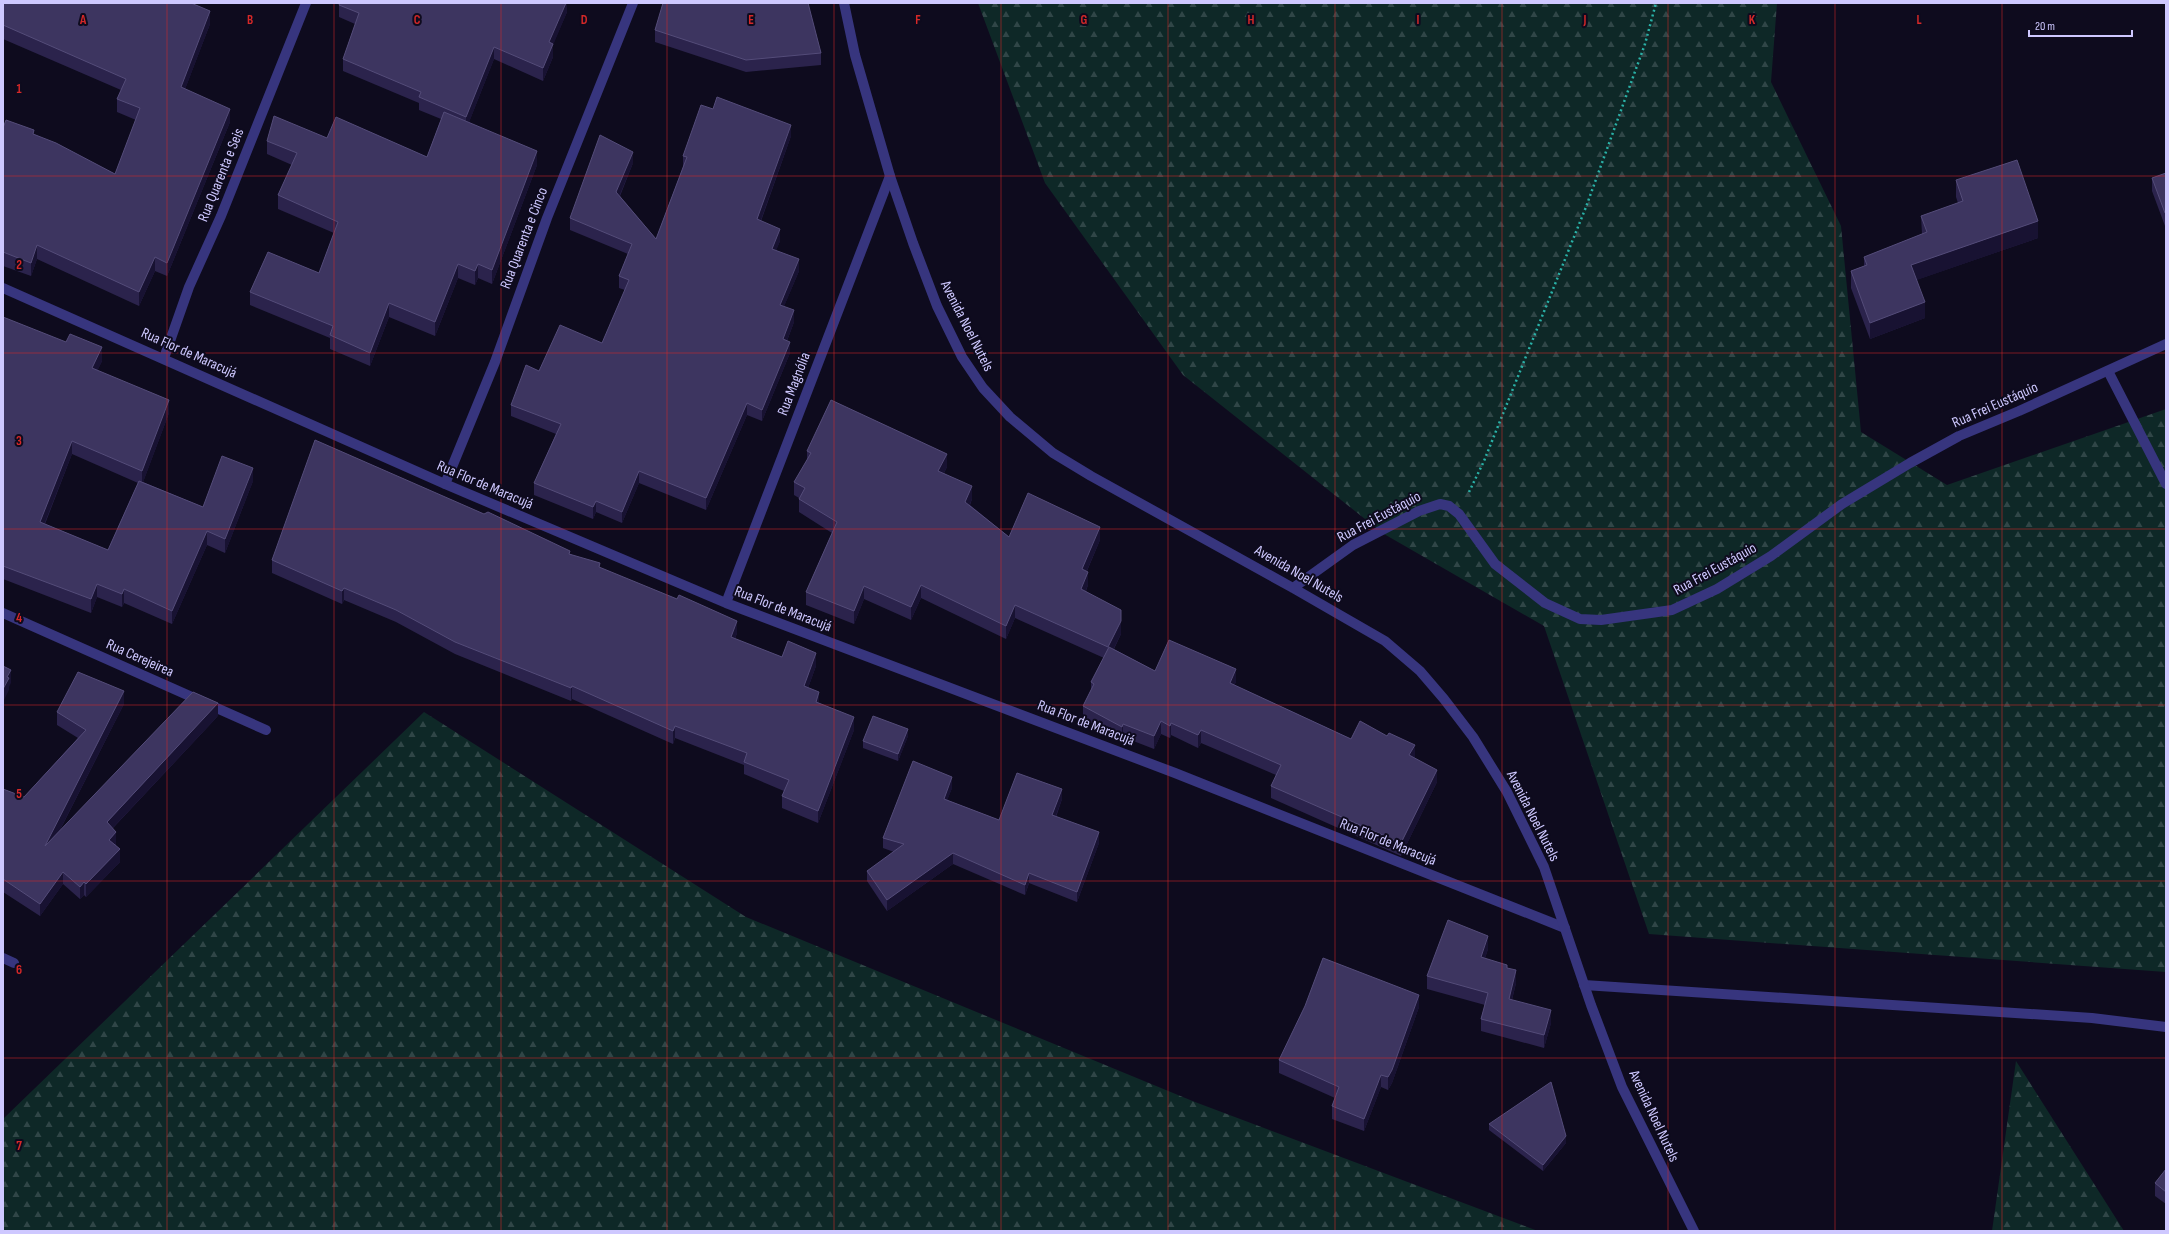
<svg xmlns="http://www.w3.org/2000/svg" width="2169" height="1234" viewBox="0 0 2169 1234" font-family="'Sofia Sans Condensed',sans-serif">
<defs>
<pattern id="forest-firs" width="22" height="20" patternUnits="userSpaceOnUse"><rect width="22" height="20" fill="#0e2827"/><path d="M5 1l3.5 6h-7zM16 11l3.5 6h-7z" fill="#304647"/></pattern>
</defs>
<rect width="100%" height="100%" fill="#0e0b1e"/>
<path fill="url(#forest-firs)" d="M978 3H1777L1771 82 1841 226 1861 432 1947 485 2166 409V972L1649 934 1544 626 1384 534 1183 375 1045 183Z
M424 712 746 917 1195 1102 1538 1231H3V1119Z
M2016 1061 2124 1231H1992Z"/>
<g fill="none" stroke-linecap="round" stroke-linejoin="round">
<path stroke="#2ab1a7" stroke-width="2.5" stroke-dasharray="2 3" stroke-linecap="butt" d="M1469 492 1484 461 1586 207 1645 44 1656 3"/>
<path stroke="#37357e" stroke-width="10" d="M3 288 445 484 726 603 1175 773 1565 928
M164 358 189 287 221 216 306 3
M2108 371 2166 484
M445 484 495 362 547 218 633 3
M726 603 890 176
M3 613 266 730
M3 958 14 963
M1584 985 2092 1018 2166 1027"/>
<path stroke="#37357e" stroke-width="10" d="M844 3 855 55 890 176 913 243 937 306 962 357 983 388 1010 417 1053 453 1091 476 1293 588 1385 641 1420 671 1444 699 1473 737 1507 792 1544 867 1591 1005 1622 1087 1694 1231
M1293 588 1353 545 1419 511 1440 504 1449 506 1459 514 1495 564 1545 603 1580 619 1601 620 1672 610 1717 589 1771 556 1842 504 1910 463 1959 436 2019 411 2166 344"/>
</g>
<path fill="#2b234c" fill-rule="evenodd" d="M3 3 210 24 185 89 230 122 167 276 155 271 139 306 37 259 31 276 3 266V128L34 134 115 174 136 120 117 112V99L121 90 3 39Z
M567 3V12L553 44V57L543 81 494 59 469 122 537 165 492 284 478 278 475 285 458 278 435 336 389 317 370 366 330 349V338L250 305V292L319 273 334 233 278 209V195L292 165 267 154V141L327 138 427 157 441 119 419 110V103L343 71V59L355 24 339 17V5Z
M655 30 821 53V65L746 72 655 42Z
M791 136 761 221 780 241 776 250 799 271 784 306 794 322 787 341 790 353 762 421 747 415 706 510 639 483 622 523 596 512 593 519 534 495V483L556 434 511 416V405L539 371 602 343 625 290 619 288V276L628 254 570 230V218L633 163 620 196 656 239 683 167V156Z
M2166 173V226H2165L2152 191V178Z
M1956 180 2038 238 1916 280 1925 318 1870 339 1851 288V271L1864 266V257L1922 234 1921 216 1958 203 1956 197Z
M3 317 102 361 97 371 169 413 143 482 203 507 253 481 225 553 207 545 172 624 124 603 122 607 97 597 91 613 3 579ZM72 454 138 483 108 550 45 524Z
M807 451 947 467 944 473 972 499 970 505 1009 537 1100 540 1087 571 1088 585 1086 591 1121 634 1114 649 1155 671 1236 682 1234 685 1351 739 1415 757 1414 758 1437 782 1401 856 1271 798V786L1276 775 1201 743 1198 748 1171 735 1170 738 1161 734 1154 749 1123 737 1122 739 1083 719V706L1091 690V682L1104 658 1015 618 1006 639 921 598 911 620 864 599 854 624 806 605V592L832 533 799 512V498L794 495V482L807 461Z
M570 554 737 633 735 639 782 657 816 666 808 688 819 703 854 730 818 823 782 808V796L784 791 744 774V765L675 738 673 744 572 699 571 701 455 654 396 622 344 600 342 604 272 573V560Z
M124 704 59 832 218 716 113 828 116 844V845L120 862 86 897 84 895 80 899 63 884 40 916 3 892V789L24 797 78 738 57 725V712Z
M908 736 898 761 863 748V741Z
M952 788 947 800 999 820 1062 799 1056 817 1099 843 1077 902 1029 883 1025 895 953 864 887 911 867 881V871L894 852 883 848V838Z
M1488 949 1485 958 1507 968 1516 983 1512 1000 1551 1023 1544 1048 1481 1031V1019L1485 1005 1427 989V976Z
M1419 1007 1392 1083 1388 1090 1381 1087 1364 1131 1332 1119V1106L1335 1098 1279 1073V1060Z
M1489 1124 1566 1143 1543 1171 1489 1130Z
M2166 1169V1204L2155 1196V1183Z"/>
<path fill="#181232" d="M566 3H567V12L549 55V42Z
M210 11V24L181 100V87Z
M553 44V57L543 81V68Z
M494 47V59L466 130V117Z
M230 109V122L167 276V263Z
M791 125V136L757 231V219Z
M537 151V165L492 284V270Z
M633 152V163L616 204V192Z
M2165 213H2166V226H2165Z
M2038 221V238L1911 282V265Z
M780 229V241L772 261V249Z
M37 245V259L31 276V263Z
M155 257V271L139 306V292Z
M799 259V271L780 316V305Z
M458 264V278L435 336V322Z
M478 264V278L475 285V271Z
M1925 302V318L1870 339V323Z
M389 303V317L370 366V353Z
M794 310V322L783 351V339Z
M790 342V353L762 421V410Z
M102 347V361L92 382V368Z
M169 400V413L142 485V471Z
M747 403V415L706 510V498Z
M72 441V454L40 535V522Z
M947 454V467L938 484V471Z
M253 468V481L225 553V539Z
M639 471V483L622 523V512Z
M972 486V499L965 515V502Z
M596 501V512L593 519V507Z
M1100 527V540L1082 582V569Z
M207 531V545L172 624V611Z
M1088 572V585L1081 602V589Z
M97 584V597L91 613V599Z
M921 585V598L911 620V607Z
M864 586V599L854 624V611Z
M344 588V600L342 604V591Z
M124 589V603L122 607V594Z
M1015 605V618L1006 639V626Z
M737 621V633L731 650V637Z
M1121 621V634L1108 660V647Z
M816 653V666L804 699V686Z
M1236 669V682L1230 695V683Z
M11 670V683L9 687V690L3 702V689L7 677Z
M572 686V699L571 701V688Z
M124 691V704L45 859V846Z
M819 692V705L816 702Z
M218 703V716L107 834V822Z
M854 717V730L818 823V811Z
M1161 721V734L1154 749V736Z
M1171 723V735L1170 738V726Z
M1123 724V737L1122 739V727Z
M675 726V738L673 744V731Z
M908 729V736L898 761V754Z
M1201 730V743L1198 748V735Z
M1415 745V757L1409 768V755Z
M1437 770V782L1401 856V843Z
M952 777V788L944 809V799Z
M1062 789V799L1052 826V815Z
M116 832V844L109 852V840Z
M1099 832V843L1077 902V892Z
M120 849V862L86 897V884Z
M953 853V864L887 911V900Z
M63 872V884L40 916V904Z
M1029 873V883L1025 895V885Z
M84 882V895L80 899V887Z
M1488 936V949L1481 970V957Z
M1516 970V983L1509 1011V999Z
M1419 995V1007L1392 1083 1388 1090V1077Z
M1551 1010V1023L1544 1048V1035Z
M1381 1075V1087L1364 1131V1119Z
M1566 1136V1143L1543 1171V1165Z"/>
<path fill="#3d3560" stroke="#544c79" d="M3 3H191L210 11 181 87 230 109 167 263 155 257 139 292 37 245 31 263 3 252V128L6 120 34 130 33 134 56 143 115 174 140 108 117 99 126 79 3 25Z
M340 3H566L549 42 553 44 543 68 494 47 466 117 419 97 421 92 343 59 359 13 339 5Z
M663 3H808L821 53 746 60 655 30Z
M717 97 791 125 757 219 780 229 772 249 799 259 780 305 794 310 783 339 790 342 762 410 747 403 706 498 639 471 622 512 596 501 593 507 534 483 561 424 511 405 526 365 539 371 560 325 602 343 629 280 619 276 632 244 570 218 600 135 633 152 616 192 656 239 687 157 683 156 701 105 713 109Z
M444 112 537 151 492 270 478 264 475 271 458 264 435 322 389 303 370 353 330 335 333 326 250 292 268 252 319 273 338 222 278 195 297 153 267 141 274 116 327 138 336 117 427 157Z
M2017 160 2038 221 1911 265 1925 302 1870 323 1851 271 1867 265 1864 257 1927 232 1921 216 1963 201 1956 180Z
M2166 173V213H2165L2152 178Z
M3 317 66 342 70 334 102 347 92 368 169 400 142 471 72 441 40 522 108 550 139 481 203 507 222 456 253 468 225 539 207 531 172 611 124 589 122 594 97 584 91 599 3 566Z
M831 400 947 454 938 471 972 486 965 502 1009 537 1028 493 1100 527 1082 569 1088 572 1081 589 1121 610V621L1108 647 1015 605 1006 626 921 585 911 607 864 586 854 611 806 592 837 522 799 499 805 488 794 482 811 453 807 451Z
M315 440 484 514 488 512 570 551 569 554 600 563 599 567 677 599 679 595 737 621 731 637 782 657 788 641 816 653 804 686 819 692 816 702 854 717 818 811 782 796 789 780 744 762 747 753 675 726 673 731 572 686 571 688 455 642 396 610 344 588 342 591 272 560Z
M1169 640 1236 669 1230 683 1351 739 1360 721 1387 736 1389 733 1415 745 1409 755 1437 770 1401 843 1271 786 1281 765 1201 730 1198 735 1171 723 1170 726 1161 721 1154 736 1123 724 1122 727 1083 706 1094 684 1091 682 1109 647 1155 671Z
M3 666 11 670 7 677 9 678 3 689Z
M78 672 124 691 45 846 193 692 218 703 107 822 116 832 109 840 120 849 86 884 84 882 80 887 63 872 40 904 3 879V789L24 797 86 730 57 712Z
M873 716 908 729 898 754 863 741Z
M913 761 952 777 944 799 999 820 1017 773 1062 789 1052 815 1099 832 1077 892 1029 873 1025 885 953 853 887 900 867 871 904 844 883 838Z
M1448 920 1488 936 1481 957 1507 965V968L1516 970 1509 999 1551 1010 1544 1035 1481 1019 1488 993 1427 976Z
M1323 958 1419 995 1392 1070 1388 1077 1381 1075 1364 1119 1332 1106 1339 1087 1279 1060 1305 1006Z
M1551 1082 1566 1136 1543 1165 1489 1124Z
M2166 1169V1192L2155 1183Z"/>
<path fill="none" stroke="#d62828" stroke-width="1" stroke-opacity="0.55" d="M167 3V1231M334 3V1231M501 3V1231M667 3V1231M834 3V1231M1001 3V1231M1168 3V1231M1335 3V1231M1502 3V1231M1668 3V1231M1835 3V1231M2002 3V1231M3 176H2166M3 353H2166M3 529H2166M3 705H2166M3 881H2166M3 1058H2166"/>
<g text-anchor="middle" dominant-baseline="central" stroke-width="4" stroke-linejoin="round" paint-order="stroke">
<g font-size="15" fill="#cec8ff" stroke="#0e0b1e">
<text transform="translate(221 175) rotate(-68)">Rua Quarenta e Seis</text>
<text transform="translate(524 238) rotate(-69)">Rua Quarenta e Cinco</text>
<text transform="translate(967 326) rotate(63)">Avenida Noel Nutels</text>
<text transform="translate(189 353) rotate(24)">Rua Flor de Maracujá</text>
<text transform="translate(794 384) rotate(-69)">Rua Magnólia</text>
<text transform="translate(1995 405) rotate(-24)">Rua Frei Eustáquio</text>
<text transform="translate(485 485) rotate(23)">Rua Flor de Maracujá</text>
<text transform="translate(1379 517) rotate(-28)">Rua Frei Eustáquio</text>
<text transform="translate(1715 569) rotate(-29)">Rua Frei Eustáquio</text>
<text transform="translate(1299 574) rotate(30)">Avenida Noel Nutels</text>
<text transform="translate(783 609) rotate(21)">Rua Flor de Maracujá</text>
<text transform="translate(140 658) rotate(24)">Rua Cerejeirea</text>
<text transform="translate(1086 723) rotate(21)">Rua Flor de Maracujá</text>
<text transform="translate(1533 816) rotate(63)">Avenida Noel Nutels</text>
<text transform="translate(1388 842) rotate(22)">Rua Flor de Maracujá</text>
<text transform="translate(1654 1116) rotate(65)">Avenida Noel Nutels</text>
</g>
</g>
<g font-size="13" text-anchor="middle" font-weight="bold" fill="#d62828" stroke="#0e0b1e" stroke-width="4" stroke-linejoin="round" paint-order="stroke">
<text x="83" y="24">A</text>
<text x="250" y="24">B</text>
<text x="417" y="24">C</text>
<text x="584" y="24">D</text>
<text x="751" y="24">E</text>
<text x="918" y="24">F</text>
<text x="1084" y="24">G</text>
<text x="1251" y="24">H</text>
<text x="1418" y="24">I</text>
<text x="1585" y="24">J</text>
<text x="1752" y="24">K</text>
<text x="1919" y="24">L</text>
<text x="19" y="93">1</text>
<text x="19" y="269">2</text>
<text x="19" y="445">3</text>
<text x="19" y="622">4</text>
<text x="19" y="798">5</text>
<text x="19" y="974">6</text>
<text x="19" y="1150">7</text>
</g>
<rect width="2169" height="1234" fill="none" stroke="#cec8ff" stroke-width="8"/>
<path d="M2029 30v6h103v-6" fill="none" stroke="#cec8ff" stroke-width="2"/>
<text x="2035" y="30" font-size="12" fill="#cec8ff" stroke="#0e0b1e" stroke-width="3" paint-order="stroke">20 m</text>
</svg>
